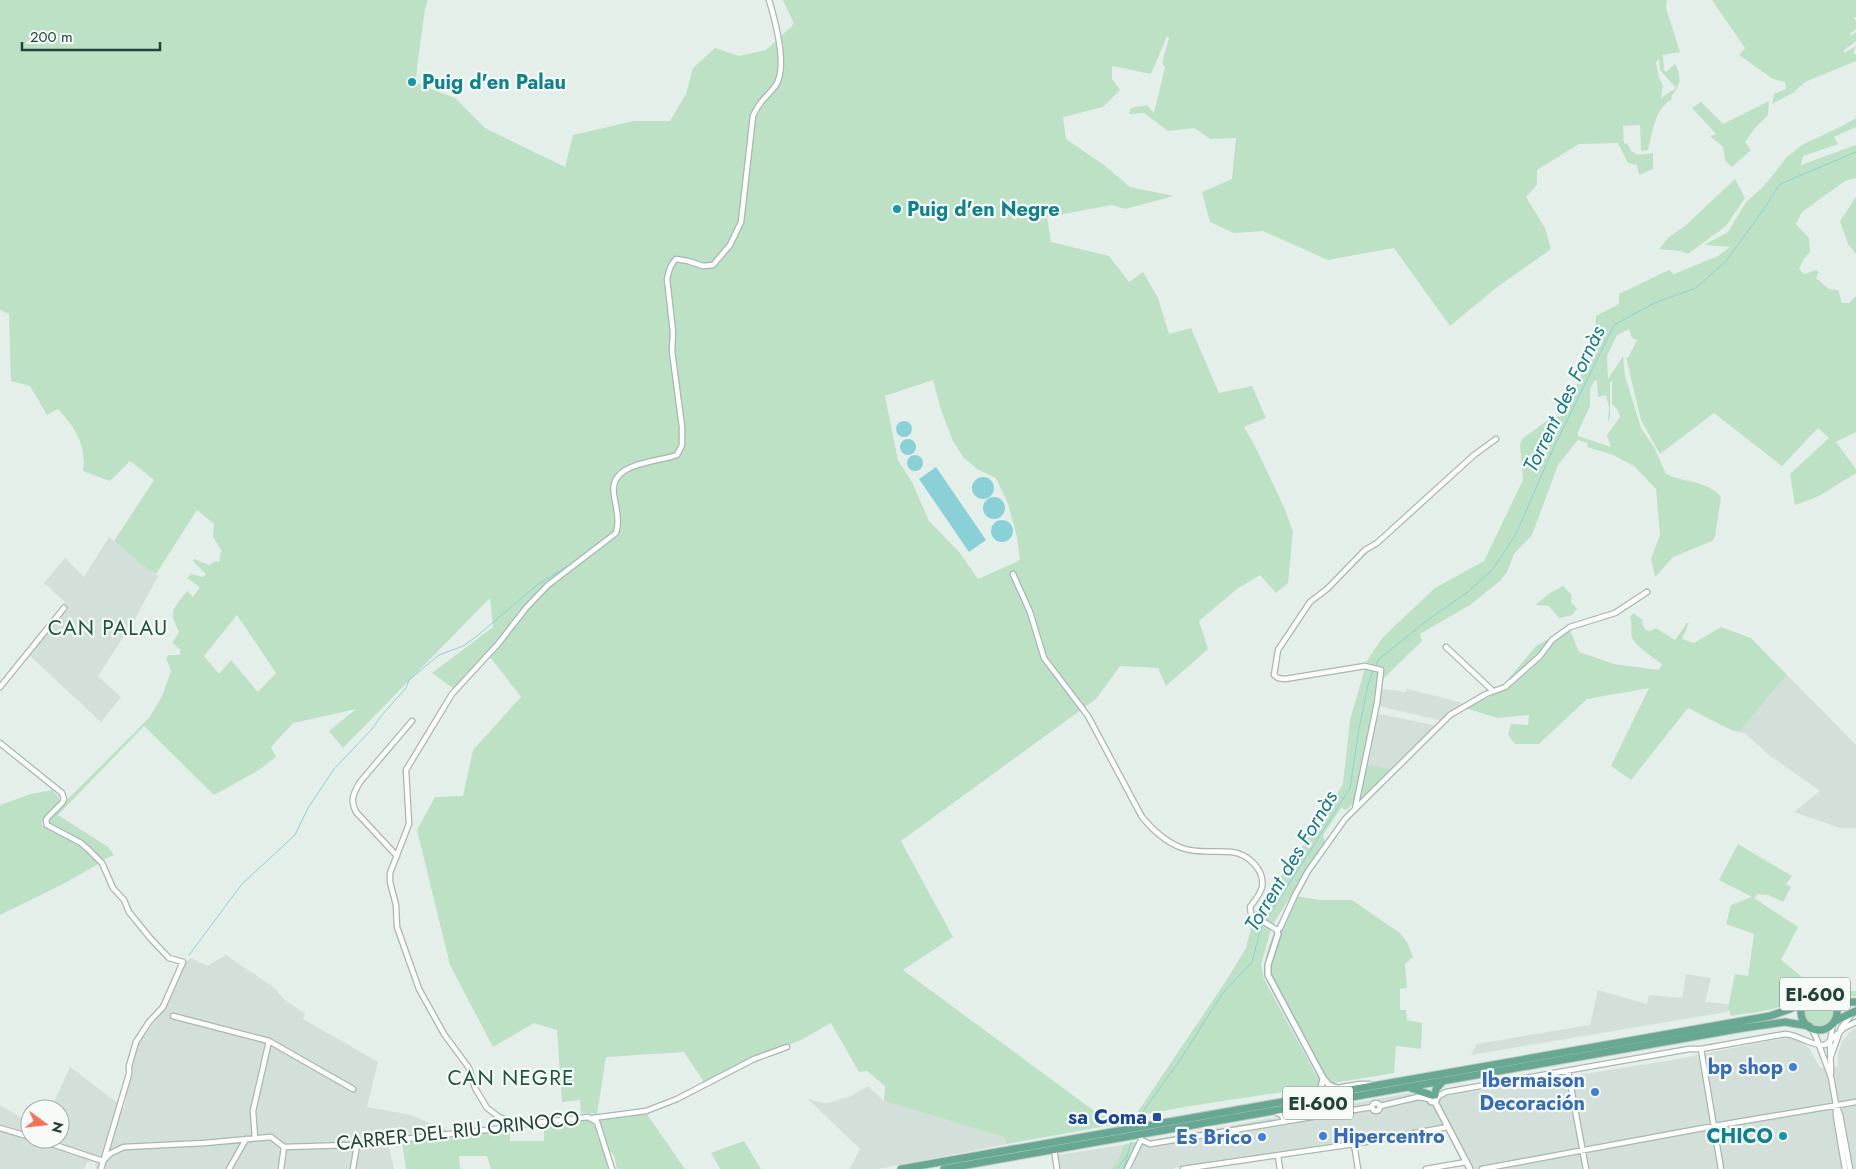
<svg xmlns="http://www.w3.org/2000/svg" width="1856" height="1169" viewBox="0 0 1856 1169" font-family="Jost,sans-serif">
<rect width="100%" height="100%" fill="#e5efea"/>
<path fill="#d3dfd9" d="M109 537 147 569 158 576 135 619 98 676 121 697 101 722 29 655V646L65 602 44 583 65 558 84 577Z
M1787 675 1856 745V828H1840L1794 812 1820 791 1769 755 1746 734 1739 732Z
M1382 689 1406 692 1407 689 1463 703 1442 721 1383 707 1378 704Z
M1380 714 1433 725 1434 730 1393 769 1366 765 1377 716Z
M226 955 273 987 285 1000 305 1014 303 1019 378 1062 367 1107 411 1115 446 1130V1138L388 1144 394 1169H96L95 1162H87L84 1169H0V1105L30 1123V1139H60V1109H51L70 1067 124 1108 136 1047 163 1011 186 962 191 958 207 966Z
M1686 974 1711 978 1705 1002 1729 1004 1727 1012 1471 1055 1477 1044 1590 1025 1598 990 1647 1004 1649 995 1682 998Z
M1856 1028V1169H1475L1451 1125 1326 1147 1174 1168V1169H1131L1142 1145 1146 1141 1410 1093 1419 1100 1672 1060 1789 1037 1799 1040 1809 1048 1820 1068 1838 1066V1053L1843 1040 1848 1034Z
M868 1086 884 1101 1004 1137 1007 1144 877 1169H850L860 1149 808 1099 823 1103 832 1102 851 1096Z
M1123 1145 1119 1158 1111 1169H1058L1056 1158 1058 1155Z"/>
<path fill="#bde1c4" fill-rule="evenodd" d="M0 0H428L425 9 417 67 416 83 455 98 485 128 565 167 573 135 634 121H670L686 94 693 68 715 48 739 56 766 50 794 24 783 0H1667L1666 8 1680 52 1663 55 1664 70 1666 72 1675 64C1682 77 1681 86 1671 96L1672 99C1654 109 1653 132 1648 150L1641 151 1640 125 1623 126 1624 144 1627 143 1631 151 1638 155 1653 153V169L1639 175 1637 165 1628 163 1618 143 1579 144 1537 170V185L1526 197 1545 228 1551 249 1496 288 1450 326 1394 248 1328 260 1263 231 1234 233 1210 222 1202 192 1232 179 1236 138 1211 139 1194 128 1168 131 1144 113 1129 114 1131 108 1147 105 1154 113 1165 67 1162 63 1169 38 1167 36 1151 74 1112 66V79L1120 90 1103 107 1063 117 1066 139 1104 165 1130 187 1174 196 1125 209 1112 205 1047 217 1051 242 1109 256 1129 282 1143 272 1158 298 1169 334 1191 328 1219 393 1252 386 1266 418 1244 427 1255 446 1284 507 1293 532 1288 583 1276 593 1260 575 1237 589 1199 621 1208 649 1166 686 1158 668 1120 666 1096 699 901 841 953 937 903 970 1101 1116H1109L1112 1125 1007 1144 1004 1137 884 1101 885 1086 867 1071 859 1072 831 1023 799 1041 750 1058 704 1082 684 1052 606 1057 597 1114 581 1113 580 1100 562 1102 557 1030 534 1023 493 1047 450 965 417 830 435 797 463 796 473 750 521 697 487 653 454 689 432 673 493 627 490 598 343 748 329 731 356 709 293 723 271 747 276 757 259 770 214 795 144 726 58 815 108 847 114 855 103 860C88 842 66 836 49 823V819L54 813 149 718 162 696 171 671 166 658 169 655H179L181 650 172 643 179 632C168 610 173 610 187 591L193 597 200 587 187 578 191 574 203 577 206 574 193 561 194 559 209 565 216 561 219 562 221 550 213 537 214 524 197 510 156 574 147 569 114 541 154 480 130 461 110 481 83 471C87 446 75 427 58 409L47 415 30 386 11 381 9 314 0 310ZM1659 59 1660 70 1676 88 1661 98 1663 85 1659 78 1656 62ZM933 380 941 410 953 441 963 457 977 469 996 478 1008 504 1017 537 1020 560 978 579 960 553 929 521 912 482 898 460 885 396ZM237 615 276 673 258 692 231 660 219 674 204 656Z
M1712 0H1856V17L1854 18 1856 21V29L1850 34 1852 35 1856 32V41L1844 50V53L1856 46 1853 54H1856V61L1805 82 1793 93 1772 104 1774 94 1786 89 1785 82 1773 79 1739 55 1745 48Z
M1769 101 1768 115 1755 128 1745 142 1751 150 1732 167 1725 161C1724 141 1721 147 1710 136L1716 134 1692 108 1701 102 1723 124Z
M1856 118V127L1834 137 1838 144 1803 156 1801 165 1856 145V178L1845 181 1802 212 1796 224 1809 238 1810 252 1803 260 1799 269 1804 274 1816 270 1819 272 1816 278 1829 289 1838 290 1842 303H1849L1856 296V432L1836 442 1856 469V473L1819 496 1795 505 1790 474 1829 438 1818 428 1782 466 1714 413 1660 454 1641 420 1626 357 1628 358 1637 340 1632 338 1629 329 1617 335 1607 356 1608 379 1623 356 1625 376 1641 428 1654 447 1666 474C1685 483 1707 480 1721 497L1715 537 1712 541 1673 557 1655 577 1651 559 1660 535 1656 489 1634 466 1613 455 1587 447 1588 443 1578 440 1558 465 1532 535 1514 554 1507 572 1500 581 1470 605 1420 634 1422 641 1383 679V667L1366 662 1383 637 1435 588 1484 561 1523 480 1520 445 1522 439 1548 420 1564 414 1586 364 1588 339 1595 332 1596 316 1619 304V294L1669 270 1674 274 1718 256 1730 247 1704 245 1728 232 1746 202 1763 187 1787 157 1802 145 1844 125ZM1595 380 1597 381 1598 397 1606 395 1609 407 1608 422 1610 417V382L1612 381V404L1617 409 1620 417 1607 435 1611 447 1578 436V432L1590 406V389Z
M1735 179 1745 198 1726 226 1688 254 1680 251 1659 249 1669 237 1685 226Z
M1856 197V254L1848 244 1840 221Z
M1563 586 1572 595 1571 602 1577 609 1572 615 1559 618 1549 606 1535 605 1550 593Z
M1633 613 1643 620 1642 624 1646 630 1650 631 1656 628 1675 640 1687 623H1689L1682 639 1694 643 1721 627 1751 638 1787 675 1739 732 1731 730 1688 708 1631 780 1611 766 1649 688 1587 699 1539 744H1515L1508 734 1511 724 1528 725 1529 715 1497 718 1465 708 1504 690 1527 672 1556 639 1570 630 1579 652 1614 664 1659 670 1662 664C1655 659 1634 645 1632 637 1630 630 1633 624 1630 617Z
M1548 639C1544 654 1517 676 1504 684L1536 646Z
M1365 668 1380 671 1374 709 1355 801 1347 810 1341 808 1323 835 1325 841 1272 926 1261 965 1264 979 1322 1086 1184 1107 1135 1116 1226 981 1246 948 1255 912 1322 819 1343 784 1350 720Z
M1366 765 1393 769 1359 803Z
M52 790 59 797V801L42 821V825L79 844 100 863 65 883 0 915V805L31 794Z
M1738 844 1792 876 1786 884 1791 887 1783 902 1768 895 1758 894 1754 898 1798 927 1781 960 1806 980 1810 987C1826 984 1840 993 1856 991V996C1841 998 1822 985 1811 989 1803 992 1796 1000 1788 1004 1771 1011 1750 1013 1731 1016L1729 1010 1727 1012 1735 974 1748 976 1754 934 1726 924 1731 905 1752 897 1719 880Z
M1297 896 1319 900H1352L1400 933 1407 942 1413 957 1405 964 1407 988 1400 989V1010H1406L1407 1020 1422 1023 1421 1049 1396 1046 1394 1073 1328 1084 1267 975C1259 949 1284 917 1297 896Z
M1805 1012a14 14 0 1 1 28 0a14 14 0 1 1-28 0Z
M646 1113 685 1169H617L614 1155 608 1149 599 1119Z
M588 1118C597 1122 607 1159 609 1169H491L487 1156H459L460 1169H406L402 1143 456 1137 510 1129V1141H544V1124Z
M744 1141 761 1169H720L711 1153Z
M1139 1141 1125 1169H1111L1119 1158 1123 1145Z"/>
<path fill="#8ad1d7" d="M896 429a8 8 0 1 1 16 0a8 8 0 1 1-16 0Z
M900 447a8 8 0 1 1 16 0a8 8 0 1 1-16 0Z
M907 463a8 8 0 1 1 16 0a8 8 0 1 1-16 0Z
M936 467 986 540 969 552 919 479Z
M972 488a11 11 0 1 1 22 0a11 11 0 1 1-22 0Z
M983 508a11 11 0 1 1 22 0a11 11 0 1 1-22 0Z
M991 531a11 11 0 1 1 22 0a11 11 0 1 1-22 0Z"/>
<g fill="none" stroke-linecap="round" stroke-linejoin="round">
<path stroke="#8ad1d7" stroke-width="1" d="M1376 665 1379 659 1429 619 1468 592 1493 569 1516 534 1553 449 1614 325 1654 303 1696 288 1726 261 1759 216 1780 184 1856 152
M1266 920 1350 788 1359 729 1368 685 1373 671
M189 955 242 884 295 835 308 808 334 769 372 729 381 716 406 688 409 680 439 655 463 646 477 636 537 585 579 559
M1137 1120 1182 1057 1222 994 1252 962 1260 931 1264 923
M1124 1168 1131 1142
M1118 1169 1126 1156"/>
<g stroke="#a7b8b1" stroke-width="7">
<path id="minor" d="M1013 574 1030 612 1044 658 1088 716 1142 817C1153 830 1165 842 1182 848 1199 854 1214 850 1232 852 1248 854 1265 870 1262 887 1260 895 1255 900 1250 907L1251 914 1277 930 1280 928 1295 895 1308 871 1345 819 1450 715 1486 694 1505 687 1540 656 1552 640 1570 627 1615 613 1647 592
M1446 647 1493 691
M0 687 64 608
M0 743 62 793 64 799 62 803 48 817 46 820 47 825 81 843 89 850 102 863 113 888 124 900 129 912 151 939 169 958 183 962 163 1007 149 1022 136 1042 129 1066V1074L101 1169
M1355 809 1377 703 1381 670 1365 666 1285 679 1278 678 1274 675 1278 650 1310 602 1327 589 1365 550 1377 543 1474 455 1496 439
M397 856 356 812C350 800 353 794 360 782L412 721
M173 1016 269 1041
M1811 1028 1816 1037 1831 1077 1836 1105 1840 1115 1850 1169
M1701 1049 1721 1169
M1830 1059 1841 1028 1852 1014
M1568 1071 1586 1169
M1831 1073 1830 1042 1833 1023
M1337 1088 1360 1084H1369
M1437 1097 1446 1092 1689 1049H1701L1785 1034C1800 1035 1810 1046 1825 1045L1844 1028 1856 1022
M1372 1107a4 4 0 1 1 8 0a4 4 0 1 1-8 0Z
M1380 1106 1418 1097 1429 1099
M1836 1107V1116L1845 1169
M1275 1112 1282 1115 1284 1122
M593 1118 646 1111 677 1099 754 1059 787 1047
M0 1128 30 1137
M1140 1134 1141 1140 1150 1144 1372 1107
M255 1138 253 1111 269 1041 353 1089
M37 1139 103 1161
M1354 1144 1358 1169
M1054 1149 1057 1169
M1278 1156 1280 1169
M105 1159 111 1153 124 1147 205 1143 271 1137 284 1147 350 1145 504 1128 514 1124
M229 1169 246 1139
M281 1169 284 1147
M353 1169 357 1145
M612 1169 597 1122 588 1117 518 1125 499 1117 487 1108 475 1088 469 1068 444 1034 419 989 397 927 396 905 390 882V873L409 824 406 770 452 694 498 644 526 608 548 585 616 533C620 521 616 508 614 495 608 462 655 463 677 455L682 445V427L672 351 673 332 667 279C669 271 670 265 676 259L688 261 703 266 713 265 730 245 741 222 753 116C760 99 767 98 776 85 788 66 775 20 769 0
M1127 1169 1141 1140
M1183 1169 1354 1144 1448 1127
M1426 1169 1466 1162
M1482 1169 1714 1126 1856 1102"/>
</g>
<g stroke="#a7b8b1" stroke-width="8">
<path id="tertiary" d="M1277 930 1278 934 1268 965V975L1323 1078 1329 1085 1337 1088
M1429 1098a4 4 0 1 1 8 0a4 4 0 1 1-8 0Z
M1311 1095 1321 1088 1323 1078
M1435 1102 1470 1169"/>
</g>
<g stroke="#c1cac7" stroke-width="9">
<path id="primary" d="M1801 1012a18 18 0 1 1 36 0a18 18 0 1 1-36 0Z
M1832 999 1847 1002H1856
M1835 1021 1856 1011
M1411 1088 1431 1095
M1435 1095 1436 1089 1443 1081
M901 1169 1770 1016 1790 1009 1804 1002
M944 1169 1743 1028 1785 1022 1809 1026"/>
</g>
<use href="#minor" stroke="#fff" stroke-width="4.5"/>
<use href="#tertiary" stroke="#fff" stroke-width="5"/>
<use href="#primary" stroke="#67a892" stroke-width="7"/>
</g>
<g fill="#0f9aa8" stroke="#f7fbf8" stroke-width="2">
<circle cx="412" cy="82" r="5"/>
<circle cx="897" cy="209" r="5"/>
<circle cx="1783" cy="1136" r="5"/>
</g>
<g fill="#3f7fe0" stroke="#f7fbf8" stroke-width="2">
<circle cx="1793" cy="1067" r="5"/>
<circle cx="1595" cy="1092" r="5"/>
<circle cx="1323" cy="1136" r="5"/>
<circle cx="1262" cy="1137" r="5"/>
</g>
<rect fill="#1a4fb4" stroke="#f7fbf8" stroke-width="2" x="1152" y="1112" width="10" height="10" rx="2.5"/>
<g text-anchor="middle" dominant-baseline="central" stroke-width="4.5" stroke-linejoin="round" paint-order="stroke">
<g fill="#f7fbf8" stroke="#627a72" stroke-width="1">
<rect x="1780" y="977.5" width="70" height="33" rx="4"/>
<rect x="1283" y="1086.5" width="70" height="33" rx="4"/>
</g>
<g font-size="19" font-weight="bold" fill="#224338">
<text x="1815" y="994">EI-600</text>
<text x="1318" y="1103">EI-600</text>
</g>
<g font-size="20" font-weight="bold" fill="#0d838f" stroke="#f7fbf8" text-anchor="start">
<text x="422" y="82">Puig d'en Palau</text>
<text x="907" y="209">Puig d'en Negre</text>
<text x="1773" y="1136" text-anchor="end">CHICO</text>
</g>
<g font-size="20" font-weight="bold" fill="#366cbe" stroke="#f7fbf8" text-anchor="end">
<text x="1783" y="1067">bp shop</text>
<text x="1585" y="1080">Ibermaison<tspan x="1585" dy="23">Decoración</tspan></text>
<text x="1333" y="1136" text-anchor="start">Hipercentro</text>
<text x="1252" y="1137">Es Brico</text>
</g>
<g font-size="20" font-weight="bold" fill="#164399" stroke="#f7fbf8" text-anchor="end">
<text x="1147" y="1117">sa Coma</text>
</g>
<g font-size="20" fill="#224338" stroke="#f7fbf8">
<text transform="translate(458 1131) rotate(-6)">CARRER DEL RIU ORINOCO</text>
</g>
<g font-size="21" font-style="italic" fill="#177a84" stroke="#f7fbf8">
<text transform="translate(1564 399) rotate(-64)">Torrent des Fornàs</text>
<text transform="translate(1291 861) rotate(-59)">Torrent des Fornàs</text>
</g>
<g font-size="21" letter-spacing="1" fill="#1c5744" stroke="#f7fbf8">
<text x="108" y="628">CAN PALAU</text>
<text x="511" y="1078">CAN NEGRE</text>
</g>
</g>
<g transform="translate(45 1124) rotate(105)"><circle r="24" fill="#f7fbf8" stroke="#a2b1ab"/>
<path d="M0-4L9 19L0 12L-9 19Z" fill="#fb7357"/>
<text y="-8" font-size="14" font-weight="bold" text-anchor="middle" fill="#224338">N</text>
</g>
<path d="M22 42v8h138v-8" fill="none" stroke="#224338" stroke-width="2.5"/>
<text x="30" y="42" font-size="15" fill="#224338" stroke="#f7fbf8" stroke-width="4" paint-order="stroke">200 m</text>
</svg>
